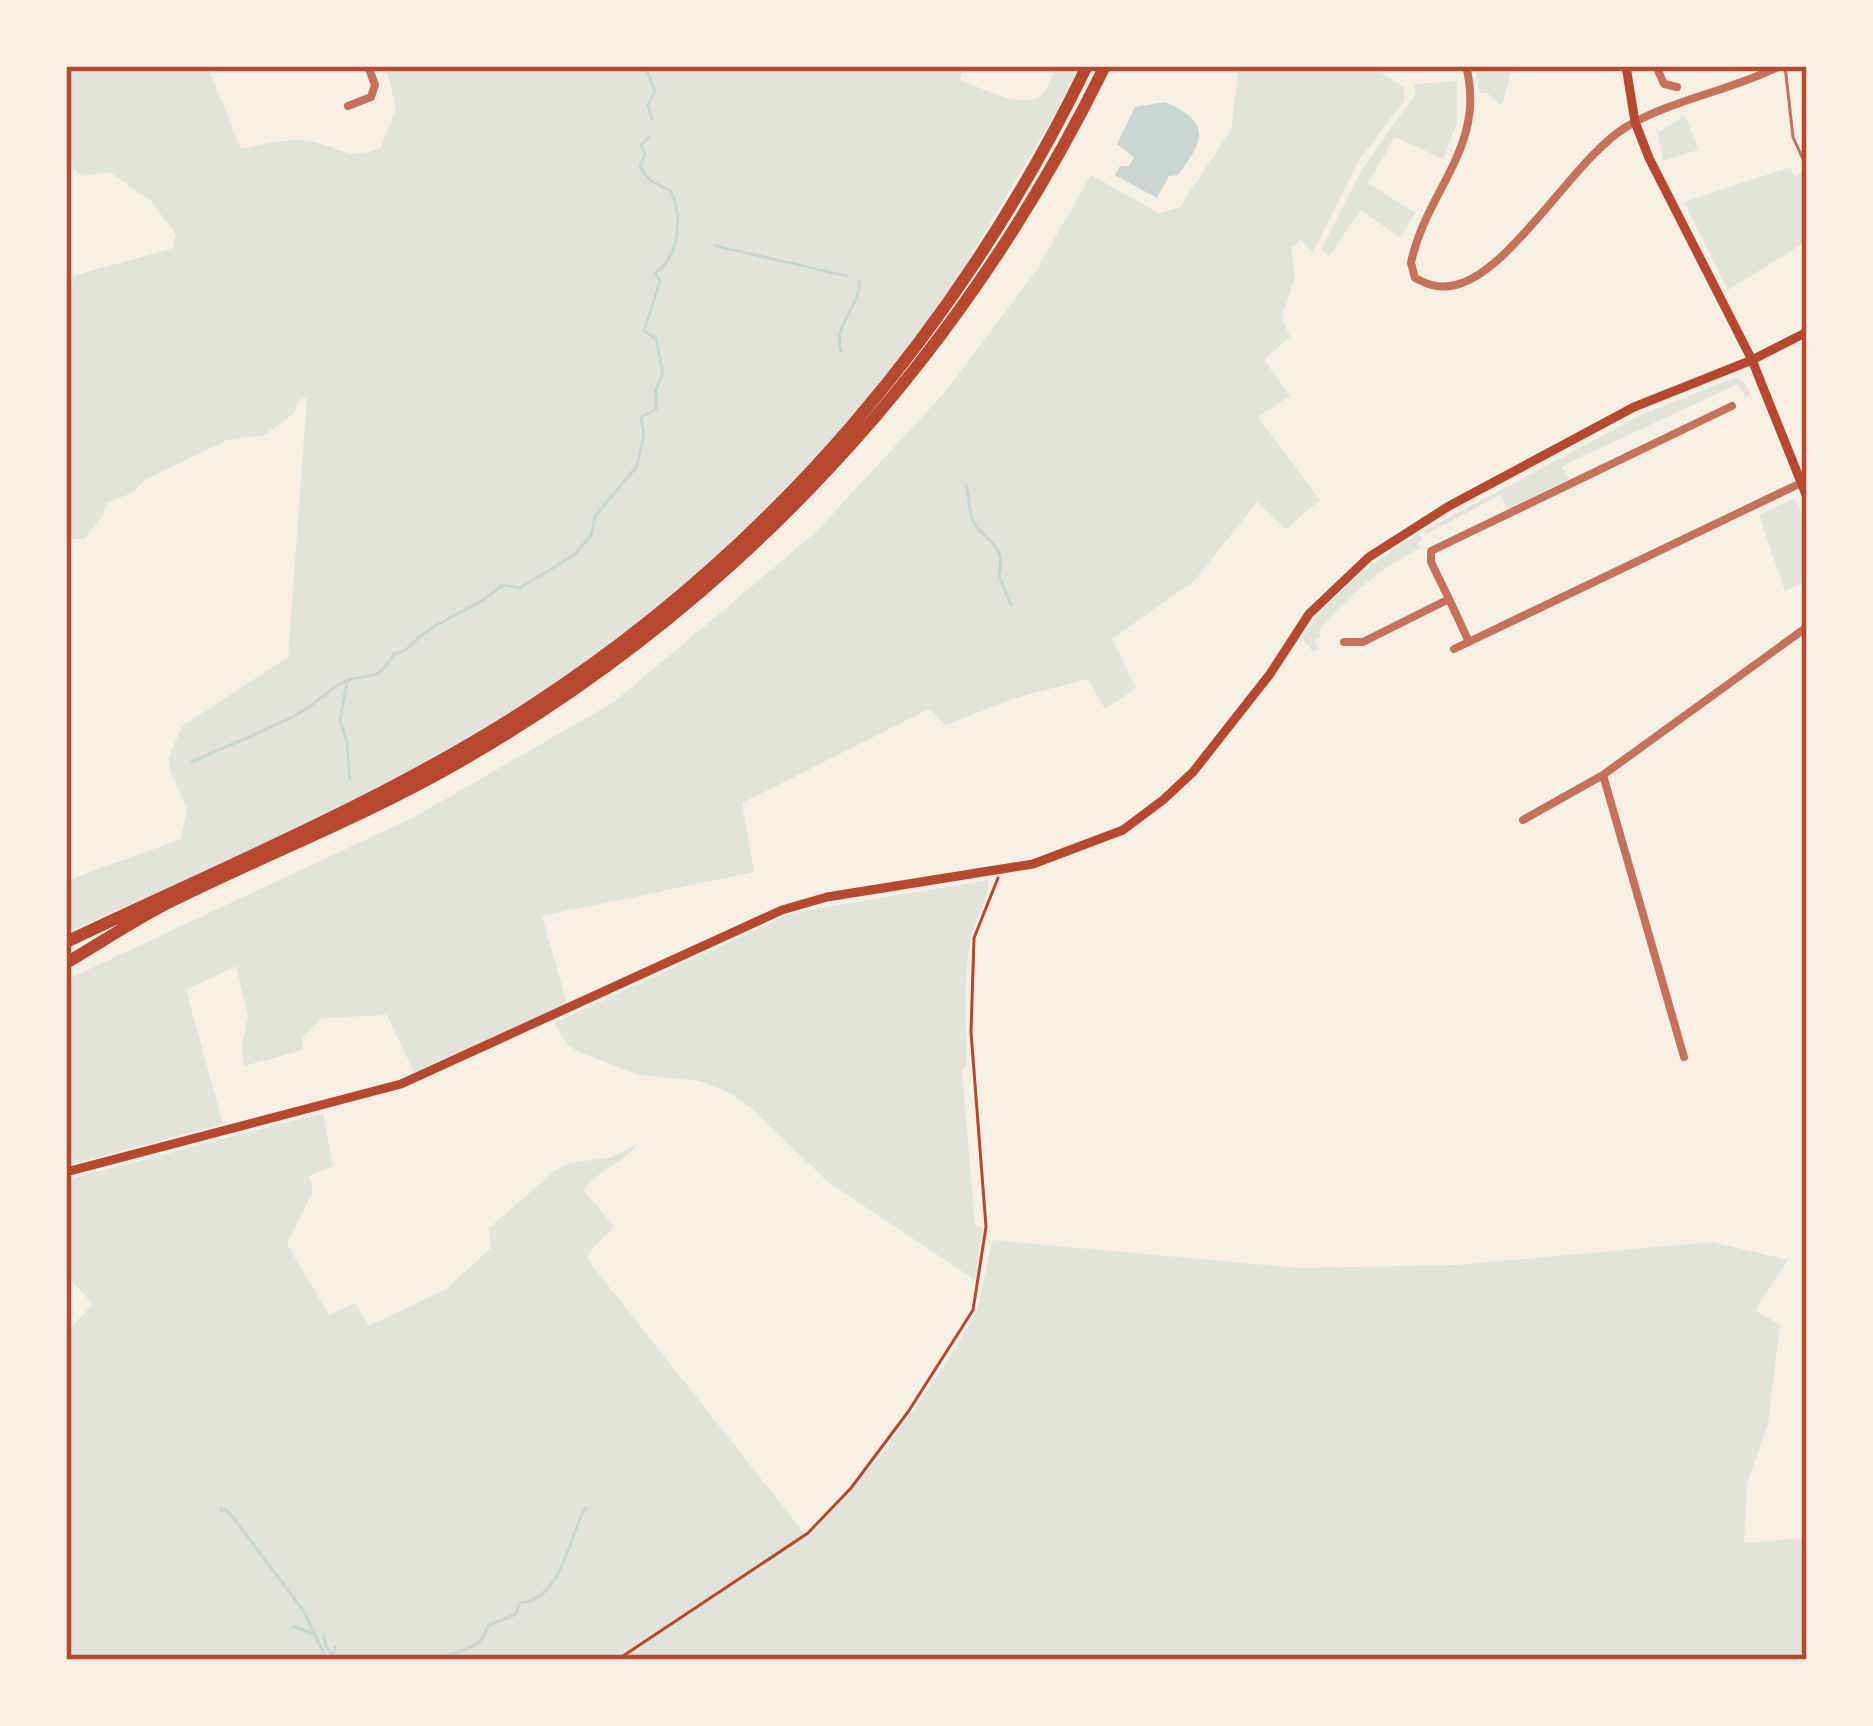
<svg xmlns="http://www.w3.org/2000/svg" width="1873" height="1726" viewBox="0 0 1873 1726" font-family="'IBM Plex Serif',serif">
<rect width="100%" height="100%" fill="#f6efe4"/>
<path fill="#e2e4dc" d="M66 66H214L209 70 241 149C260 145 288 138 307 141 340 145 343 161 380 149L396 109 386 66H963L960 80C979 87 1026 112 1044 93 1049 87 1052 74 1056 66H1080C1058 112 1030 156 1004 200 981 238 960 280 934 316 806 495 639 639 451 749 329 821 195 875 66 933V881L181 839 187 808 171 773 169 758 181 727 288 657 307 398 299 400 293 414 265 435 227 440 145 480 132 493 106 503 103 515 84 539H66V278L173 248 176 235 151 201 110 172 83 176 67 164Z
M1239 66H1370L1404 87V101L1358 162 1313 252 1301 240 1291 248 1295 278 1282 317 1290 337 1264 360 1290 396 1258 417 1320 500 1286 529 1257 502 1194 581 1112 639 1136 688 1105 709 1088 679 1015 698 946 725 929 709 742 803 754 872 542 916 567 1004 414 1072 387 1015 322 1018 302 1037 303 1050 244 1066 242 1044 248 1017 236 966 186 990 223 1124 66 1166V980L416 816 614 702 815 533 946 391 1036 271 1091 175 1159 213 1179 208 1231 130Z
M1505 66 1511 72 1502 106 1487 93H1479L1476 68Z
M1457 81V123L1443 159 1395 137 1368 183 1415 213 1400 238 1361 210 1330 255 1321 250 1364 166 1416 93 1414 84Z
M1685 115 1698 150 1663 161 1658 133Z
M1791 167 1794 176 1804 173 1807 180V241L1728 290 1684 202Z
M1734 378 1744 382 1751 395 1746 398 1738 384 1562 466 1568 480 1508 509 1500 495 1426 534 1424 531 1641 415Z
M1795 498 1807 527V580L1785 591 1759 515Z
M1419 534 1423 540 1418 543 1420 548C1380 569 1348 595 1319 630L1321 636 1314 640 1318 650 1313 652 1302 638C1331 594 1374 560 1419 534Z
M988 880C990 902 973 921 970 943 963 983 966 1025 967 1065L962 1071 975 1226 983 1227 975 1280 828 1182 752 1109 728 1092 700 1081 639 1075 579 1052 568 1045 554 1023 792 913Z
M323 1113 333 1166 309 1176 313 1191 287 1244 329 1315 355 1303 369 1326 446 1289 491 1248 489 1228 556 1170 570 1163 612 1157 637 1144C623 1165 597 1169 584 1191L614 1226 588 1254V1260L808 1538 882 1454 947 1362 977 1311 992 1240 1298 1268 1456 1265 1712 1242 1788 1260 1755 1310 1780 1325 1768 1423 1747 1484 1744 1543 1807 1538V1660H66V1332L93 1304 66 1275V1180Z"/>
<path fill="#c9d6d2" d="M1165 102C1211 122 1205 140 1178 175L1169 176 1157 198 1115 175 1120 166H1129L1134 157 1117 144 1135 107Z"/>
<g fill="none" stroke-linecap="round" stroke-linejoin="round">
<path stroke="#c9d6d2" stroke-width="3" d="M645 66 655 91 648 105 652 119
M716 246 847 276
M841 351C832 324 862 306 859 281
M966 485C970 495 968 506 971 515 978 542 1008 538 999 576L1011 605
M347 683 340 720 347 742 350 780
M192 762C227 745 262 733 296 715 312 707 325 692 342 683 367 670 375 687 394 654 410 652 413 640 426 632 450 615 481 606 502 585L520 588 574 555 591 536 595 516 637 466 644 435 641 417 656 409V389L663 374 656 339 644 331 660 281 655 273C680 257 683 214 670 190 657 185 645 180 640 165L645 155 641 145 649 137
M221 1507V1511L225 1509 233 1517 303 1610 327 1660
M293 1626 313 1634
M324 1636 326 1647 332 1654
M332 1660 335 1647
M448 1660 451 1654C469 1650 483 1644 488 1626L516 1614 520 1603C562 1599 568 1539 585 1508"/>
<path stroke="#b5482f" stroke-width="3" d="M617 1660 808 1533 851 1488 908 1412 973 1310 986 1227 971 1032 974 938 998 878"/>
<path stroke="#c5725c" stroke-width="3" d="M1785 66 1793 137 1807 168"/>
<path stroke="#c5725c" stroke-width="8" d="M1466 66C1487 147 1426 190 1411 263L1415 278C1427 284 1436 288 1450 286 1508 279 1572 160 1626 127 1673 99 1730 91 1780 66
M1656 66 1664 84 1677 87
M348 106 371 97 375 85 368 66
M1449 599 1431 562V551L1732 406
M1344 642H1363L1449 599 1469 642
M1454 649 1801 483
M1603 775 1684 1057
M1523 820 1603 775 1807 627"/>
<path stroke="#b5482f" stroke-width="9" d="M1626 66 1635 122 1649 158 1752 360 1807 497
M66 1172 401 1084 782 910 827 897 1033 864 1123 830 1163 800 1193 772 1270 674 1309 614 1369 557 1449 506 1634 407 1752 360 1807 332"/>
<path stroke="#b5482f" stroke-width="12" d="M66 942C221 868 383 802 528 708 772 551 961 326 1087 66
M66 963C100 943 133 921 168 903 262 856 361 818 454 765 739 603 961 360 1105 66"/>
</g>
<rect width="1873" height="1726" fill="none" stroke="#f6efe4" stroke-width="138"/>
<rect x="69" y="69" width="1735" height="1588" fill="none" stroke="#b5482f" stroke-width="4.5"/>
</svg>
